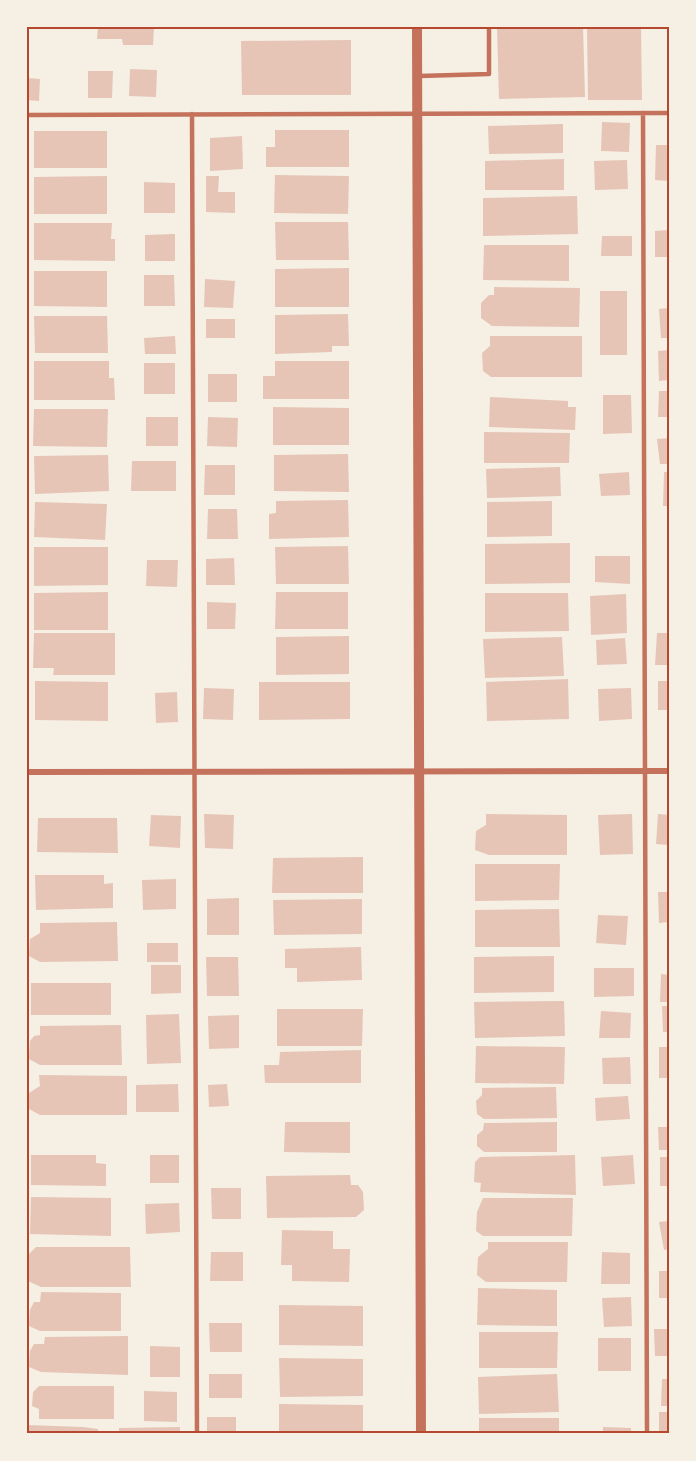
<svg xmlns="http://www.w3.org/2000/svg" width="696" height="1461" viewBox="0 0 696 1461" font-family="'Source Sans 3',sans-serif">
<rect width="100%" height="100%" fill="#f6efe4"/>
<path fill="#e6c5b7" d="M98 27H154L153 45H123L122 39H97Z
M497 27H583L585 97 499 99Z
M587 27H641L642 100H588Z
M351 40V95H242L241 41Z
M130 69 157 70 156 97 129 96Z
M88 71H113L112 98H88Z
M27 78 40 79 39 101 27 100Z
M602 122 630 123 629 152 601 151Z
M563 124V153L489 154 488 126Z
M275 130H349V167H266V147H275Z
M34 131H107V168H34Z
M242 136 243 169 210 171V138Z
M656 145H669V181L655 180Z
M564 159V190H485V161Z
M627 160 628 189 595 190 594 161Z
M275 175 349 176 348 214 274 213Z
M107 176V214H34V177Z
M206 176H219L218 192H235V213L206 212Z
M144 182 175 183V213H144Z
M577 196 578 234 483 236V198Z
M275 222H348L349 260H276Z
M34 223H112L111 239H115V261L34 260Z
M669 230V257H655V231Z
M175 234V261H145V235Z
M602 236H632V256H601Z
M484 245H569V281L483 280Z
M349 268V307H275V269Z
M34 271H107V307L34 306Z
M144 275H174L175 306H144Z
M205 279 235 281 233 308 204 307Z
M494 287 580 288 579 327 492 326 481 318V303L489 295H494Z
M600 291H627V355H600Z
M669 308V338H661L659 309Z
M348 314 349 346H332V352L275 354V315Z
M34 316H107L108 353H35Z
M206 319H235V338H206Z
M175 336 176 354H145L144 338Z
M490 336H582V377H491L483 371 482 353 490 346Z
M669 350V380L659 381 658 351Z
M34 361H109V378H114L115 400H34Z
M275 361H349V399H263V376H275Z
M144 363H175V394H144Z
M208 374H237V402H208Z
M659 391H669V417H658Z
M603 395H631L632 433 603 434Z
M490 397 568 401V407H576L575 430 489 427Z
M273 407 349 408V445H273Z
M34 409H108L107 447 33 446Z
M146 417H178V446H146Z
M208 417 238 418 237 447 207 446Z
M484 432 570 433 569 463H484Z
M669 438V464H660L657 439Z
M348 454 349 492 274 491V455Z
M108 455 109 491 35 494 34 456Z
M132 461H176V491H131Z
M205 465H235V495H204Z
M560 467 561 496 487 498 486 469Z
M629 472 630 495 601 496 599 474Z
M664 472H669V506H663Z
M348 500 349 537 269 539V514L276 513V501Z
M552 501V536L487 537V502Z
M35 502 107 504 105 540 34 537Z
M208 509H237L238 539H207Z
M570 543V583L485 584V544Z
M348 546 349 584H276L275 547Z
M34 547H108V585L34 586Z
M595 556H630V584L595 582Z
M234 558 235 585H206V559Z
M147 560H178L177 587 146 586Z
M108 592V630H34V593Z
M276 592H348V629H275Z
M485 593H568L569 631 485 632Z
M626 594 627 633 591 635 590 596Z
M207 602 236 603 235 629H207Z
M34 633H115V675H53L54 668H33Z
M657 633H669V665H655Z
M349 636V674L276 675V637Z
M562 637 564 676 485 678 483 639Z
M625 638 627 664 597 665 596 640Z
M568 679 569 719 487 721 486 682Z
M35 681 108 682V721L35 720Z
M658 681H669V710H658Z
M259 682H350V719L259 720Z
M204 688 234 689 233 720 203 719Z
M631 688 632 719 599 721 598 689Z
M177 692 178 722 156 723 155 693Z
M204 814 234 815 233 849 205 848Z
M486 814 567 815V855H489L475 850 476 831 486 825Z
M632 814 633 854 600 855 598 815Z
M658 814 669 815V845L656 844Z
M151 815 181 816 180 848 149 846Z
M38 818H117L118 853 37 852Z
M363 857V893H272L273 858Z
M475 864H560L559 900 475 901Z
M35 875H104V884L113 883V908L36 910Z
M176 879V909L143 910 142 880Z
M658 892H669V922L659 923Z
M239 898V935H207V899Z
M362 899V934L274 935 273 900Z
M559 909 560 947H475V910Z
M598 915 628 916 626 945 596 943Z
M117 922 118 961 40 962 29 956 30 939 40 933V923Z
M147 943H178V962H147Z
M361 947 362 980 297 982V968H285V949Z
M554 956V992L474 993V957Z
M206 957H238L239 996H207Z
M151 965H181V993L151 994Z
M594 968H634V996L594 997Z
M661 974 669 975V1002H660Z
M31 983H111V1015H31Z
M564 1001 565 1036 475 1038 474 1002Z
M662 1006H669V1032H663Z
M277 1009H363L362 1046H277Z
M601 1011 631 1013 630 1038H599Z
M179 1014 181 1063 147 1064 146 1015Z
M239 1015V1048L209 1049 208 1016Z
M121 1025 122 1065H40L29 1059 30 1041 34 1036 40 1035V1026Z
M476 1046 565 1047 564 1084 475 1083Z
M659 1047H669V1078H659Z
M361 1050V1083H265L264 1065H279L280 1052Z
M630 1057 631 1084H603L602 1058Z
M39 1075 127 1076V1115H40L29 1109V1093L40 1086Z
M178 1084 179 1112H136V1085Z
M227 1084 229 1106 209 1107 208 1085Z
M556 1087 557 1118 484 1119 477 1114 476 1101 482 1095V1088Z
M628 1096 630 1119 596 1121 595 1098Z
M285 1122H350V1153L284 1152Z
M557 1122V1152H484L477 1146V1135L483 1130 484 1123Z
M658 1127H669V1150H659Z
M31 1155H96V1163L106 1164V1186L31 1185Z
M150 1155H179V1183H150Z
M575 1155 576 1195 480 1192 481 1183 474 1182 475 1162 480 1157Z
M633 1155 635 1184 603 1186 601 1157Z
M660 1157H669V1186H660Z
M350 1175 351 1185H358L363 1192 364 1210 356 1217 267 1218 266 1176Z
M211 1188H241V1219H212Z
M31 1197 111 1198V1236L30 1234Z
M483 1198H573L572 1236H483L476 1231 477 1212Z
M179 1203 180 1232 146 1234 145 1204Z
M669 1221V1249L664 1250 659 1222Z
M282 1230 333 1231V1249H350L349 1282 292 1281V1265H281Z
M488 1242H568L567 1282H486L477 1275 478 1257 488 1249Z
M36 1247H130L131 1287H41L28 1281V1255Z
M211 1252H243V1281H210Z
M602 1252 630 1253V1284H601Z
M659 1271H669V1298H659Z
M478 1288 557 1290V1326L477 1325Z
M41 1292 121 1293V1331H40L29 1326 30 1310 34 1302H40Z
M631 1297 632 1326 604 1327 602 1298Z
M279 1305 363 1306V1346L279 1345Z
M209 1323H242V1352H210Z
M654 1329H669V1356H655Z
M479 1332H558L557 1368H479Z
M128 1336V1375L41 1372 29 1367 30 1351 34 1344H44L45 1337Z
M598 1338H631V1371H598Z
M150 1346 180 1347V1377H150Z
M279 1358 363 1359V1396L280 1397Z
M209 1374H242V1398H209Z
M557 1374 559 1412 479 1414 478 1377Z
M662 1379H669V1406H661Z
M39 1386H114V1419H39V1409L32 1406 33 1392Z
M144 1391 177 1392V1422L144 1421Z
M279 1404 363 1405V1434H279Z
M659 1412H669V1434H659Z
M207 1417H236V1434H207Z
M479 1418H559V1434H479Z
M27 1425 83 1427 98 1429V1434H27Z
M180 1427V1434H119V1428Z
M603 1427 631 1428V1434H603Z"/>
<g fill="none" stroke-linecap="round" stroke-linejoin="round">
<path stroke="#c5725c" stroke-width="4.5" d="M419 76 489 74V27
M643 113 647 1434
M192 114 197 1434
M27 115 669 113"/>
<path stroke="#c5725c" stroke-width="6" d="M27 772 669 771"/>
<path stroke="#c5725c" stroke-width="10" d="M417 27 421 1434"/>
</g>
<rect width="696" height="1461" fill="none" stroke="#f6efe4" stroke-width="57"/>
<rect x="28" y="28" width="640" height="1404" fill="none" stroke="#b5482f" stroke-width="2"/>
</svg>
